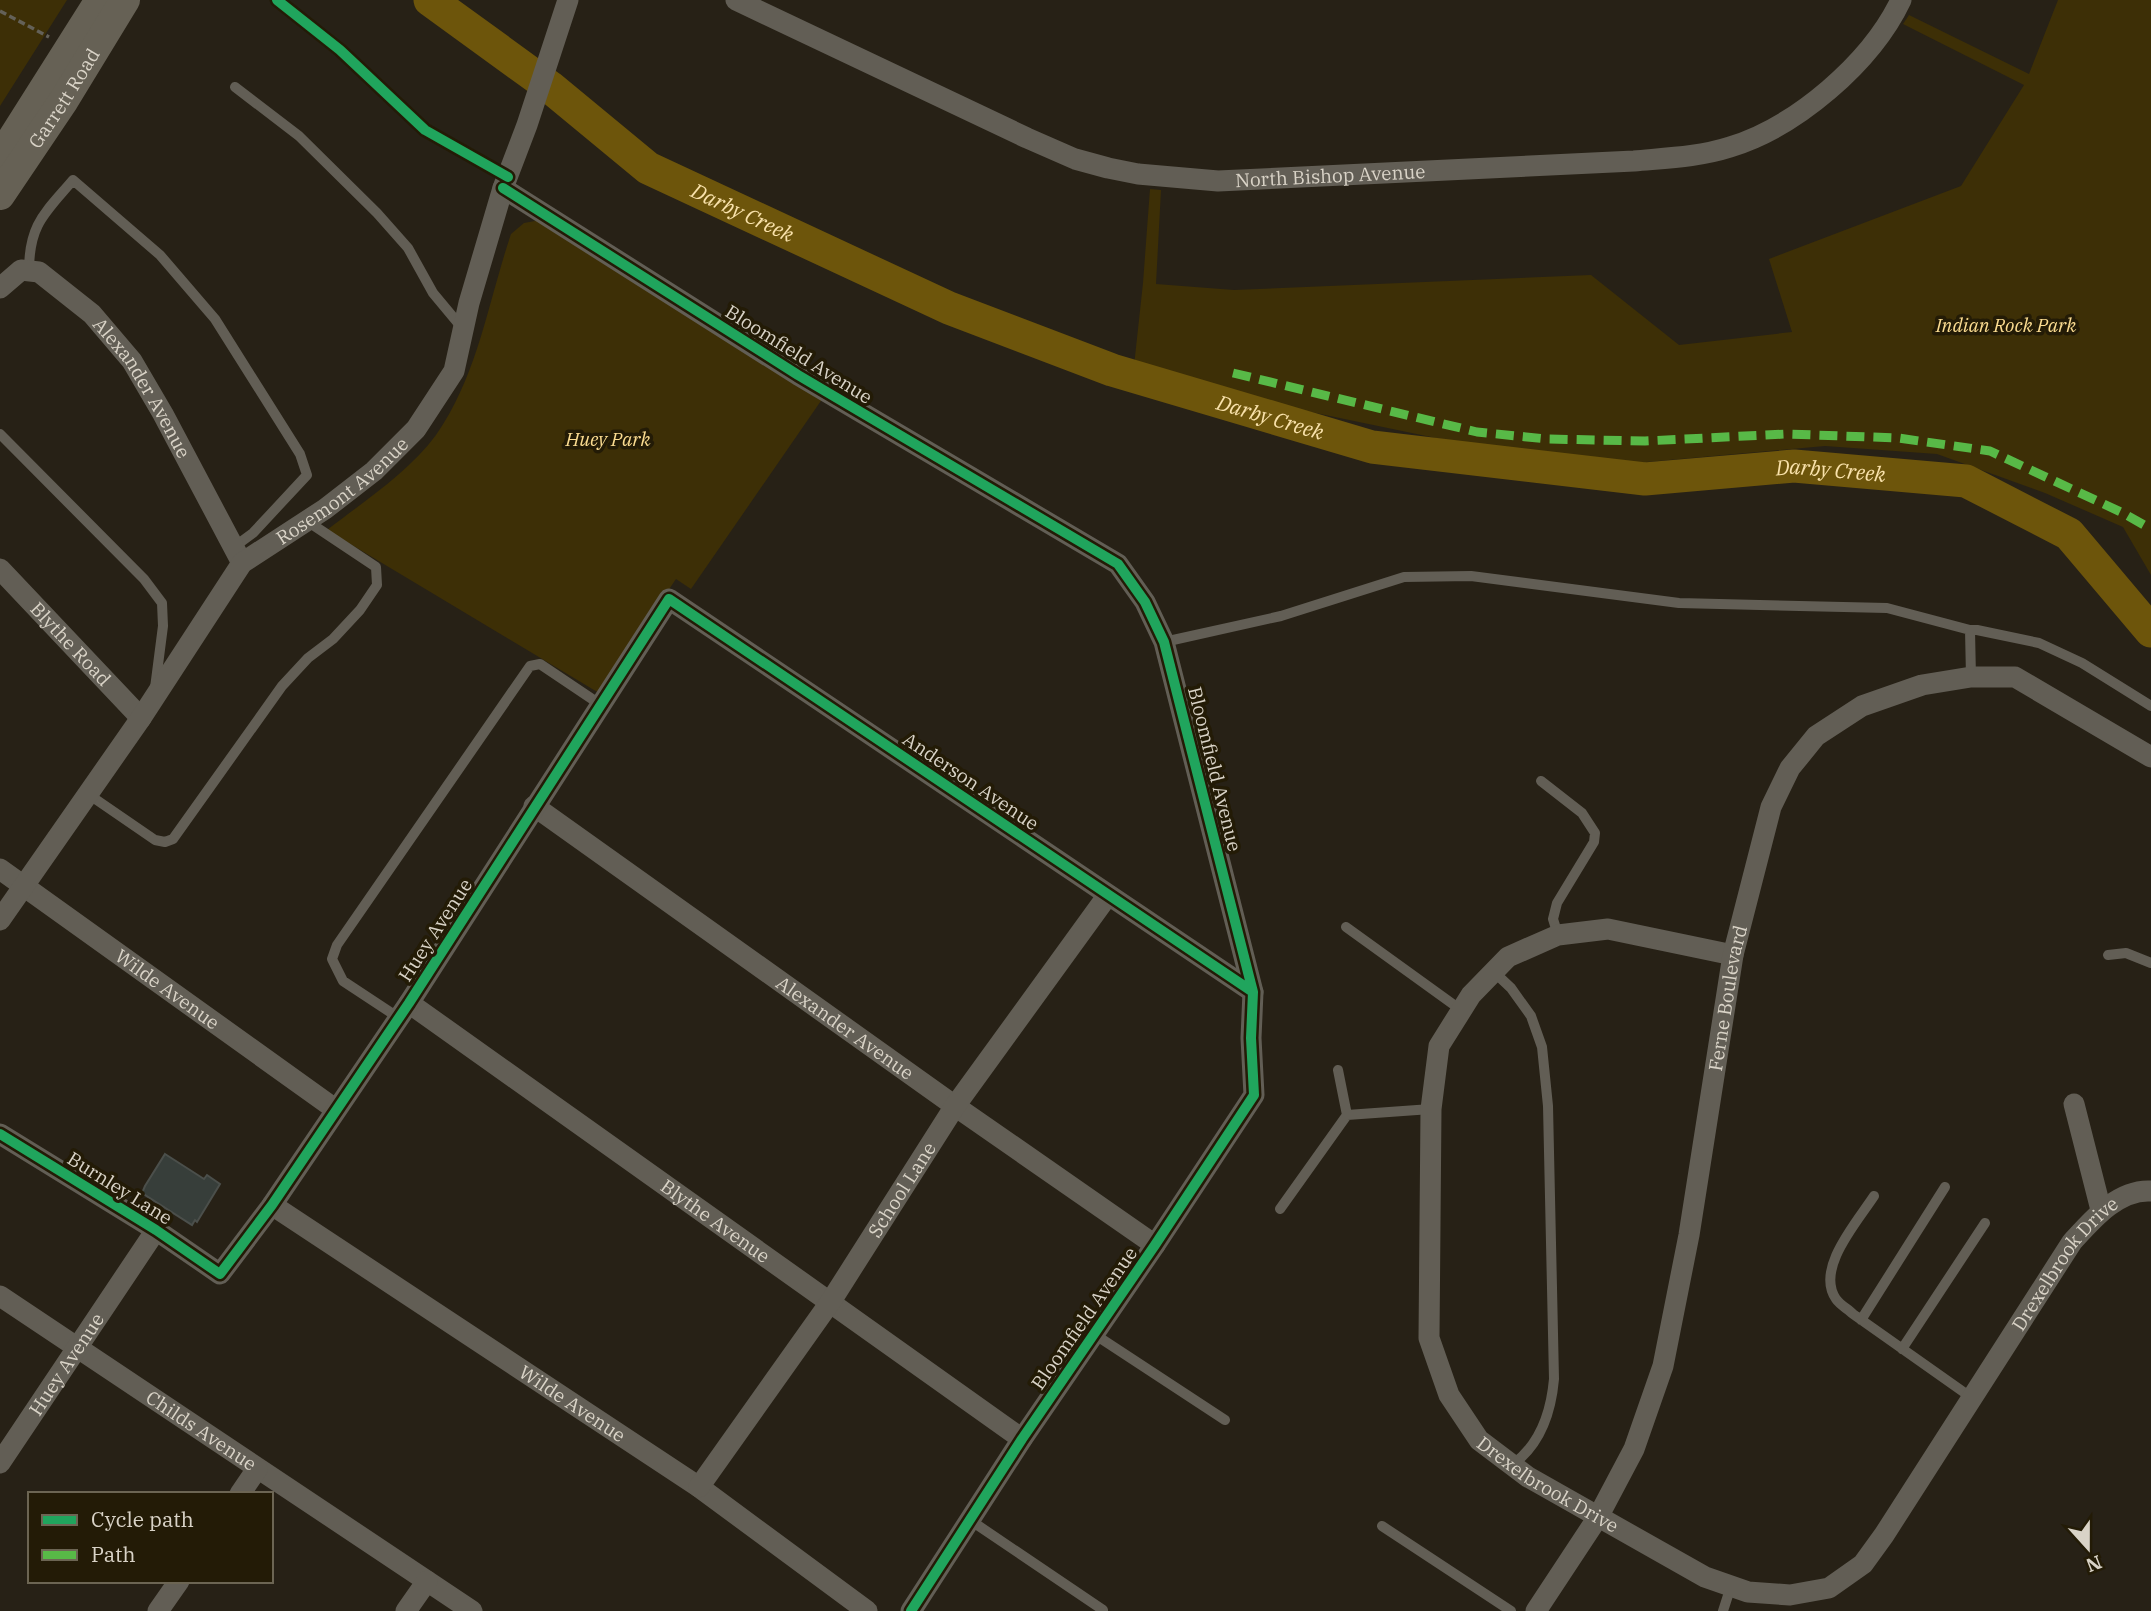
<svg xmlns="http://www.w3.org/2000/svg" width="2151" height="1611" viewBox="0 0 2151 1611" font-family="'IBM Plex Serif',serif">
<rect width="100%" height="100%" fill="#272116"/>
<path fill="#3d2f06" d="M0 0H67L0 106Z
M2058 0H2151V575L2123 527 2045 493 1937 454 1825 446 1580 468 1133 375 1143 283 1150 189 1161 190 1156 284 1234 290 1591 275 1679 345 1792 332 1769 259 1961 186 2024 85 1903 24 1909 15 2029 74Z
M546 219 825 395 691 589 676 579 599 693 327 530C363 502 409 472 436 435 478 375 488 302 511 234L524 223Z"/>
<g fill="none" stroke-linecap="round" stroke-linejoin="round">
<path stroke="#6d550b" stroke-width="33" id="s1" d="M430 0 550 87 648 168 949 308 1112 370 1372 447 1645 479 1794 466 1966 481 2069 534 2151 631"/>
</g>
<path fill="#373e3a" stroke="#4b4f4b" stroke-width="2" d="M165 1154 204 1179 207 1175 220 1184 197 1222 195 1220 192 1225 142 1193 145 1186Z"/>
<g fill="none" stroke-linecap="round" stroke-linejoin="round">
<path stroke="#646158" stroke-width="3.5" stroke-dasharray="7 3.5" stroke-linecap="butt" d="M0 11 49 37"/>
<path stroke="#625e55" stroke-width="10" d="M235 87 299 136 377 213 408 248 433 293 463 329
M29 271C29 224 45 213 73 180L160 255 215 319 300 454 307 475 253 533 234 547
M0 434 144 579 162 603 163 626 155 688
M1164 642 1281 616 1404 577 1471 576 1679 603 1887 608 1970 630
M1971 677 1970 630H1977L2039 643 2082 663 2151 706
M1541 781 1582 813 1595 833 1594 842 1557 903 1553 919 1558 935
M88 794 155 840 165 842 173 839 282 686 308 658 333 639 360 610 377 585 376 567 307 521
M1346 927 1461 1010
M2108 955 2126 953 2151 963
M1493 971 1511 988 1531 1016 1542 1047 1548 1106 1554 1379C1551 1413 1540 1445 1512 1465
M399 1018 343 981 332 959 337 945 530 666 540 664 601 705
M1338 1070 1347 1115
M1874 1196C1857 1222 1815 1269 1836 1299 1840 1305 1848 1309 1853 1314L1972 1398
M1280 1209 1347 1115 1431 1109
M1861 1320 1945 1187
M1094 1334 1225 1420
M1902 1349 1985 1223
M970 1520 1103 1610
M1382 1526 1511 1611
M1723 1611 1731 1586"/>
<g stroke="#625e55" stroke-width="21">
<path id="s2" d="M736 0 1027 138 1075 159 1108 168 1138 174 1218 181 1634 161C1666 158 1699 157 1730 147 1796 127 1871 63 1901 0"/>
<path d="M503 188 798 375 1118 564 1145 602 1164 642 1253 992 1251 1038 1254 1095 1155 1245 1022 1439 911 1611"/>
<path id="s3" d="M0 288 21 270 39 272 92 314 132 361 163 414 242 563"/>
<path id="s4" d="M0 569 141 718"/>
<path id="s5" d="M534 806 955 1106 1155 1245"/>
<path id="s6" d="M0 869 335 1109"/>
<path id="s7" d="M0 920 141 718 242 563 325 509 374 471 416 429 454 371 469 303 503 188 527 125 568 0"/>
<path id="s8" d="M1733 955 1608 929 1558 935 1508 957 1471 995 1439 1046 1431 1109 1429 1338 1449 1395 1479 1440 1528 1477 1705 1577 1748 1592 1790 1595 1829 1588 1863 1564 1884 1535 2072 1242C2092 1220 2118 1189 2151 1191"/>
<path id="s9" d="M409 1003 1022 1439"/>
<path d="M2074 1104 2101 1210"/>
<path d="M0 1134 156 1230 220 1274 272 1205 409 1003 669 599 1253 992"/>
<path id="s10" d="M272 1205 699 1487 867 1611"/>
<path id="s11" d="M0 1296 472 1611"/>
<path id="s12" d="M0 1463 156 1230"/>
<path id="s13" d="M699 1487 831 1301 955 1106 1108 895"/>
<path d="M240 1494 257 1469"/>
<path d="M158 1611 179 1581"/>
<path d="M406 1611 427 1581"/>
<path id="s14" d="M1536 1611 1598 1517 1634 1449 1663 1366 1689 1235 1733 955 1771 807 1790 768 1816 736 1862 706 1922 685 1971 677H2015L2151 757"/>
</g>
<g stroke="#666155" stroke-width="30">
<path d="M0 158 100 0"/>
<path id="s15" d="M0 195 64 100 125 0"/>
</g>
<path stroke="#58b947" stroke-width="9" stroke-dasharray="18 9" stroke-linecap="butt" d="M1233 373 1477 432 1547 439 1645 441 1786 434 1898 438 1990 451 2123 513 2151 529"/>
<g stroke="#231b06" stroke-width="15">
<path id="cycleway" d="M277 0 340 50 425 130 508 177
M503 188 798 375 1118 564 1145 602 1164 642 1253 992 1251 1038 1254 1095 1155 1245 1022 1439 911 1611
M0 1134 156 1230 220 1274 272 1205 409 1003 669 599 1253 992"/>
</g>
<use href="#cycleway" stroke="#20a55d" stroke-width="10"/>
</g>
<g text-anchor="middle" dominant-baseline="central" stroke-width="7" stroke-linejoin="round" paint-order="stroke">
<g font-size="19" fill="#d9d3c7" stroke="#231b06">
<text stroke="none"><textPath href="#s15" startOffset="116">Garrett Road</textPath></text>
<text stroke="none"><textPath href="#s2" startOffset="632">North Bishop Avenue</textPath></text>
<text transform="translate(799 354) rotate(32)">Bloomfield Avenue</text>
<text stroke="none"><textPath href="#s3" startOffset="203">Alexander Avenue</textPath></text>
<text stroke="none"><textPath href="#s7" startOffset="555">Rosemont Avenue</textPath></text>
<text stroke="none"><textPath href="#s4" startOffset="103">Blythe Road</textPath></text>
<text transform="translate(1215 769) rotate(76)">Bloomfield Avenue</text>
<text transform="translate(971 781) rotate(34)">Anderson Avenue</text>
<text transform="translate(435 930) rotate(-57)">Huey Avenue</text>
<text stroke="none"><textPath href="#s6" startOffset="206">Wilde Avenue</textPath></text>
<text stroke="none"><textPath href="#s14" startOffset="651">Ferne Boulevard</textPath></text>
<text stroke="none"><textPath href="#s5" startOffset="382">Alexander Avenue</textPath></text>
<text transform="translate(120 1188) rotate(32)">Burnley Lane</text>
<text stroke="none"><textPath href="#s13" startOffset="360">School Lane</textPath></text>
<text stroke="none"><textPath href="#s9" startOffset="376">Blythe Avenue</textPath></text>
<text stroke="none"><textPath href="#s8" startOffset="1549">Drexelbrook Drive</textPath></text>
<text transform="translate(1084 1318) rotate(-55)">Bloomfield Avenue</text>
<text stroke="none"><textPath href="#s12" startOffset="119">Huey Avenue</textPath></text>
<text stroke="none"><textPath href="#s10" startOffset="360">Wilde Avenue</textPath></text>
<text stroke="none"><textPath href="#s11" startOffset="242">Childs Avenue</textPath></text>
<text stroke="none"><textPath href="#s8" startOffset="835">Drexelbrook Drive</textPath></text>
</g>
<g font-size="19" font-style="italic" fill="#fbdc91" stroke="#231b06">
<text x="2006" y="325">Indian Rock Park</text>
<text x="608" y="439">Huey Park</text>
</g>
<g font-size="21" font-style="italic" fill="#f9e2ab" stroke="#231b06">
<text stroke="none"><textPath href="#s1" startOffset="380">Darby Creek</textPath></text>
<text stroke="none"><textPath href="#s1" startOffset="947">Darby Creek</textPath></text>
<text stroke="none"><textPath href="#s1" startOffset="1514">Darby Creek</textPath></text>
</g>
</g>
<rect x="28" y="1492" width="245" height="91" fill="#231b06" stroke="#6c6553" stroke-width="2"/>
<rect x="42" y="1515" width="35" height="10" fill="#20a55d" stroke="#6c6553" stroke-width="2"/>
<text x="91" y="1527" font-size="21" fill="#d9d3c7">Cycle path</text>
<rect x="42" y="1550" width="35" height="10" fill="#58b947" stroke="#6c6553" stroke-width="2"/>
<text x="91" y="1562" font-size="21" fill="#d9d3c7">Path</text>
<g transform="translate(2088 1548) rotate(159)" stroke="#231b06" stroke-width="5" paint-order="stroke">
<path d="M0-5L12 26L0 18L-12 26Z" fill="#d9d3c7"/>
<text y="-10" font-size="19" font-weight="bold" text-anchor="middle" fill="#d9d3c7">N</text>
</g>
</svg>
